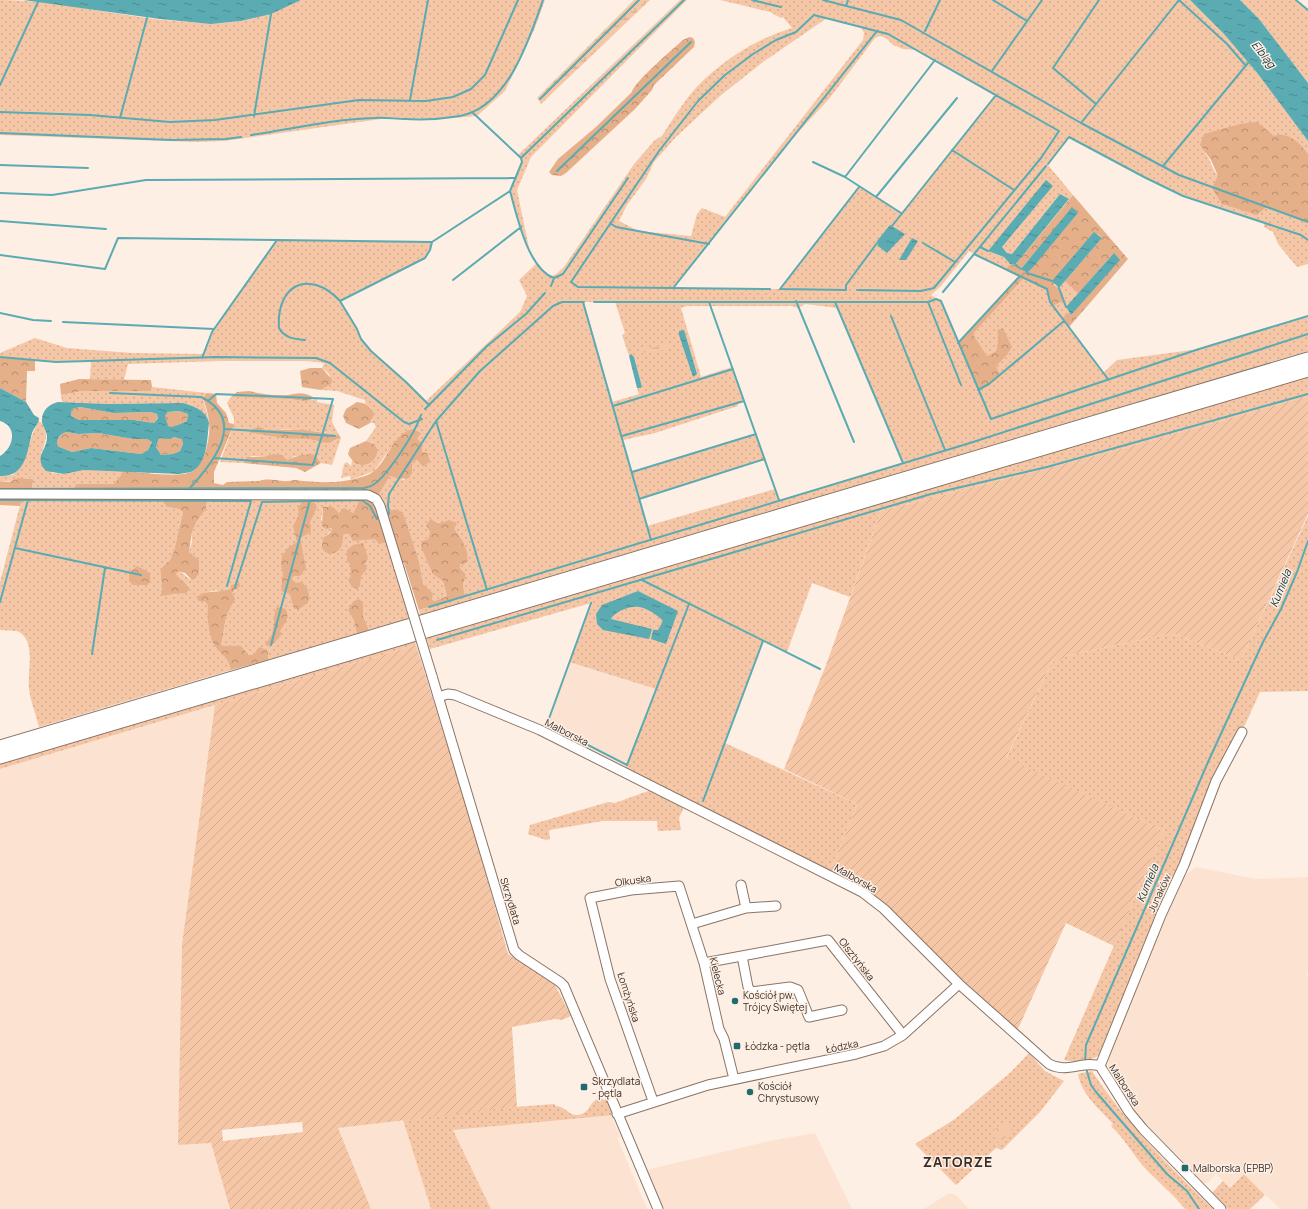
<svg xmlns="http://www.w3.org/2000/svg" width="1308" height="1209" viewBox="0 0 1308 1209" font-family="Manrope,sans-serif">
<defs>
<pattern id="grass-dots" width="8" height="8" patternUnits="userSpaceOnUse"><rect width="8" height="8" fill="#f5c7a7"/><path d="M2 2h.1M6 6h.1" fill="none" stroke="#d3ab90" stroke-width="1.8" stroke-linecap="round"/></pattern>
<pattern id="forest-crowns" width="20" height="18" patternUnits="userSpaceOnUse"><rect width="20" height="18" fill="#e4af89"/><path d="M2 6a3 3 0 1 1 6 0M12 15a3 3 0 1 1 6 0" fill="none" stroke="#ba8f70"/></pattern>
<pattern id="wetland-marsh" width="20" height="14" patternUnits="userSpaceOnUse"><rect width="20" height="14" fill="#f5c7a7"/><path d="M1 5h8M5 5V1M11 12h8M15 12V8" fill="none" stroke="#d3ab90"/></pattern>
<pattern id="park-crowns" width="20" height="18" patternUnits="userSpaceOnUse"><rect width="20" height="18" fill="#f5c7a7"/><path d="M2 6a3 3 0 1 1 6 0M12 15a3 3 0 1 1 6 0" fill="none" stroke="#d3ab90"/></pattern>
<pattern id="garden-furrows" width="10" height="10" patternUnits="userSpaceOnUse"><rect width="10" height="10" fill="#f5c7a7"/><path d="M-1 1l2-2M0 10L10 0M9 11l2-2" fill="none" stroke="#d3ab90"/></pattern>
<pattern id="water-ripples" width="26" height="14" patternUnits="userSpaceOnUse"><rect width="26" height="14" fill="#5aabb2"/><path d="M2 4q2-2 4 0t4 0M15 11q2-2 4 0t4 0" fill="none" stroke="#4b8c91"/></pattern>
</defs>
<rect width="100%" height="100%" fill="#feefe4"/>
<path fill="#fce3d1" d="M569 662 656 689 624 770 544 729Z
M215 705 182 944 179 1145 211 1142 230 1209H0V769Z
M1197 867 1255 879 1308 877V972L1306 974 1308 976V1209H1280L1244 1174 1230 1188 1216 1174 1207 1183H1203L1144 1122 1125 1097 1109 1073 1108 1056 1168 910 1184 875Z
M611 1115 621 1138 617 1137 647 1209H491L453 1130Z
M403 1120 431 1209H371L337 1128Z
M815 1133 852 1209H663L646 1170 774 1140Z
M949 1193 956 1195 969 1209H924Z"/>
<path fill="url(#grass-dots)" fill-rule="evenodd" d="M0 0C58 0 116 16 175 21 197 23 219 25 241 21 262 17 281 9 301 0H545L535 28 505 91 477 116 442 119 388 118 224 141 195 142 0 135Z
M680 0H687L531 157 517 190 529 248 522 232 510 191 522 162 518 155Z
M720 0H1190L1224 34 1258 74 1308 141V154L1302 147 1274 136 1205 153C1211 160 1213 172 1219 177 1245 198 1277 211 1308 222V264L1297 267 1278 244 1273 232 1264 227V223L1183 196 1144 177 1069 137 1048 165 1073 195 1069 199 1060 194 1012 254 1007 253 1002 247 1053 186 995 242 988 251 1004 257 1010 264 1005 270 969 251 941 286 931 295 941 301 978 390 995 366 1007 355 1005 334 1003 328 997 330 998 340 996 351 987 356 973 334 1023 279 1047 289 1050 302 1063 300 1059 288 1065 281 1078 294 1066 307 1069 312 1062 318 1103 373 1117 360 1199 349 1308 316V351L420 615 419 610 465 596 463 585 466 574 460 568V564L464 565 468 561C467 546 457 531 442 524 439 522 435 522 431 520L426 525 430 532 428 539 422 541 443 581 447 596 435 601 431 600 433 593 423 584 419 561 403 512 395 509 382 513 376 499 390 476 404 480 412 463 417 460 423 467C422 451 420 441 408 430L393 445 374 471 351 480 350 476 341 478 344 464 347 462 351 466 352 460 359 465 373 442 366 441 376 427 374 423H370L372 420 371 408 365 403V400L337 391 321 390 331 384 329 374 322 368 324 363 307 361H221L128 364 124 380 90 379 91 360 55 362 0 357V353L35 338 67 348 132 353 203 354 212 332 277 240 432 242 430 250 425 258 340 301 357 329 361 339 371 351 406 382 426 401 520 312 527 296 519 280 537 263 543 272 550 277 556 274 564 267 634 164 655 140 662 136C670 123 679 109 689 96 714 65 755 39 792 28L783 17 781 18 770 12ZM827 18 861 27 864 33 863 40 725 217 702 208 697 214 691 236 639 231 619 221 627 205 646 179 654 162 675 138 720 96 763 62ZM880 36 886 38 893 45 903 49 918 50 996 95 902 213 859 187 780 289 674 288 790 141 829 99 875 38ZM584 302H615L625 333 622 335 629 356 631 354 634 357 642 387 637 388 639 394 612 402ZM805 304 838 308 903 463 779 500 775 489 647 526 639 499 765 459 756 434 632 472 623 440 655 433 738 406V403L744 401 732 367 701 377 681 308 687 306H792L798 308Z
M1240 0H1296L1308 10V83L1259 19Z
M1308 376V396L1128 447 881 511 850 597 812 583 787 652 763 641 725 743 857 804 830 872 624 770 656 689 569 662 591 603 430 649 426 637Z
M152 387 207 393 203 398 208 418 195 407 183 403 107 404 62 402 61 395 82 391H149Z
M231 397 289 399 304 401 317 399V402L334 405 332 422 339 435C310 429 279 427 250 433 265 436 280 437 295 437 311 438 325 446 341 438L332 465 321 463 318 457 295 456 287 460 273 454 263 457 252 456 244 460 243 463 220 462 234 424V418L227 403Z
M39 421C50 428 46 442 41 453L52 473 64 474 84 470 124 471 114 484H76L163 494 167 507 179 509 183 512 174 551 170 560 160 569 162 587 160 595C169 595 182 596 190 589L188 585 178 578 176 574 178 570 191 580 195 557 189 552 192 542V532L197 521 206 509 208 494H362L353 513H339L323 507 321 520 332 530 324 537 321 546 343 538 344 534H349L351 537 391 540 398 565 394 567 409 619 369 630 363 616V605L348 610 354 621 357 634 268 660V652L257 649 255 655H249L241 646H221L226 617 232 605V593L238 589 231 588 219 592 216 590 198 595 208 605C206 613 209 638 214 645 222 657 226 653 231 670L39 727C36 714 30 701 29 688 27 670 37 640 17 631L0 630V582L23 494H31L33 479C21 477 12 482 0 482V476L13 475C31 456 27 440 39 421Z
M1308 516V691L1260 692 1244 727 1240 728 1214 781 1187 850 1145 943 1099 1055C1092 1061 1074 1063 1064 1060L1164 831 1006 759 1053 660 1056 663 1066 656 1163 635 1174 634 1241 660Z
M415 641 416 645 0 769V764Z
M651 790 684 807 679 818 681 830 658 831 657 821H603L549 830 550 839 546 840 528 834 530 825 608 802 615 803Z
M1029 1053 1045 1071 1064 1081 1040 1112 1002 1150 996 1148 956 1185 915 1144 955 1119 1011 1072Z
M1092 1071C1126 1123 1169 1166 1213 1209H1185C1173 1194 1157 1181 1144 1167 1132 1153 1124 1138 1111 1126L1113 1124C1099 1108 1082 1096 1078 1074Z
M600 1098 607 1101 614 1115 453 1130 491 1209H431L403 1120 489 1109 555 1104V1106C565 1105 568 1116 578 1115 590 1114 589 1101 600 1098Z
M1244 1174 1265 1195 1250 1209H1228L1212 1193 1223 1181 1230 1188Z"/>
<path fill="url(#forest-crowns)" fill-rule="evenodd" d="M689 37 693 38 695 42 694 47 654 85 652 90 635 109 566 173 561 176 552 175 549 172 558 159 596 127 632 92C633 83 674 48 683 40Z
M1257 122 1274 136C1288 131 1300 143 1308 154V222L1266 207 1257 215 1222 204 1212 188 1218 176 1211 160 1200 145 1204 134 1240 124Z
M1073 195 1128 259 1069 327 1062 318 1069 312 1071 315 1114 253 1078 294 1065 281 1102 238 1098 234 1054 285 1059 288 1063 300 1053 306 1050 302 1046 289 1023 279 973 334 987 356 996 351 998 340 997 330 1003 328 1012 347 1007 355 996 366 1000 375 989 384 978 390 958 343 1019 277 1005 270 1010 264 1015 265ZM1072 208 1078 213 1027 273 1021 269Z
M0 357 35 360V371H27L26 402 0 388Z
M310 368H322L332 380 331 384 321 390 302 387 300 371Z
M79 379 151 380 152 387 150 391H82L61 395 60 384Z
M249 391C261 394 276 396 288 395 299 393 303 392 313 397L311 400 304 401 289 399 231 397 237 392Z
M207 393 216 394 217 403 226 413 229 423 234 424 214 472V483L223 485 227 482 259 481C267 478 274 480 283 481 287 482 291 480 295 480 320 483 341 484 365 476 387 469 389 436 412 429L421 433 417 439 422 443V452L427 453 430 461 423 467 417 460 412 463V473L409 478 399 479 390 476 376 499 382 513 395 509 403 512 419 561 423 584 433 593 432 600 435 601 447 596 443 581 433 574 421 547 422 541 428 539 430 532 426 525 431 519C438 524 441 524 449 520L457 523 454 529 462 540 467 552 468 561 464 565 460 564V568L466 574 463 585 465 596 419 610 404 563 398 565 391 541 379 544 375 539 353 541 349 534H344C341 544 344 552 329 554 320 550 321 545 324 537L330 533 332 530 331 528 326 529 322 526 323 507H333L339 513 344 508 353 513 362 495 208 494 206 509 197 521 192 532 189 552 199 560V571L196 578 192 580 185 573 178 571 176 574C179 580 188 583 190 589L186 593 160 596 162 587 160 569 170 560 174 551 183 512 179 509 167 507 163 501V494H72L76 484H114L124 471C139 472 179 478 191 472 205 466 211 435 209 422 208 413 206 406 203 398Z
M357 402C365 403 370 405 374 414L370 423 359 429 346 423 343 416 346 409Z
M80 407 113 413 151 412 157 414 158 417 154 423 134 420H79L71 416 72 409Z
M179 411 188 414 187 421 173 427 167 426 165 416 168 412Z
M261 427 265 430H305L339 435 341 438 327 443 308 439 283 438 250 433 252 429Z
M67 432 78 434 98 433 133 439H147L152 442 148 450 141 454 91 448 72 452 57 446C57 438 59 434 67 432Z
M174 437 182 438 183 444 180 451 173 454 161 455 156 447 159 438Z
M366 441C394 446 363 483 348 454L350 448Z
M273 454 282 455 287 460C297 456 305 453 316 455L321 463 305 472 296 468 243 463 247 457H263Z
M18 478 33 479 31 494H23L20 506 0 505V482H9Z
M307 501 315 503 317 507 310 522 311 532 300 538 306 568 300 576H294L292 578 294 583 301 582C309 588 310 593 308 603L299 609H294L290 594 281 591 283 574 281 564 282 556 288 548 297 542 293 526 299 515 298 508 302 502Z
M363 543 368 558 365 564 367 569 361 576 360 586 357 589 352 587 348 580 351 576 350 564 347 561V550L353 545Z
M137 566 150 573V582L147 585H133L129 581V573Z
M239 583 240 586 232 593 235 599 226 617 221 646H241L249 655H254L257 649 261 647 268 652V660L231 670C226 653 222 657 214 645 209 638 206 613 208 605L204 601H199L196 597C206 589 220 594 231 588V585Z
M358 599 363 602V616L369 630 357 634 354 621 348 610 353 602Z
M278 607 286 609C290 618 285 623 280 631L282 634 274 643 267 646 265 644C279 632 270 614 278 607Z"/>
<path fill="url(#wetland-marsh)" d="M634 0H650L541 104 537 98Z
M671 344 672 347 668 349 638 354 637 353 646 349Z"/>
<path fill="url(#park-crowns)" d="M1004 1121 1013 1130 999 1143 991 1133Z"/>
<path fill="url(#garden-furrows)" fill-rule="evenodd" d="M1308 396V514L1241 660 1174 634 1163 635 1066 656 1056 663 1053 660 1006 758 1164 831 1114 946 1066 923 1017 1031 961 982 924 946 830 872 857 804 784 769 826 665 881 511 1128 447Z
M416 645 472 824 508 954 554 983 571 1016 562 1020 555 1019 512 1027 517 1107 338 1128 371 1209H230L211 1143 178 1145 182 944 215 705ZM302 1122 303 1132 223 1141 222 1130Z"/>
<path fill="url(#water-ripples)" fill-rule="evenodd" d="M23 0H301L271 14 241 21 211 24 160 19Z
M1190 0H1240L1259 19 1308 83V141L1258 74 1224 34Z
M1046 180 1053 186 1002 247 1007 253 1012 254 1060 194 1069 199 1015 265 1010 264 1004 257 988 251Z
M1072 207 1078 213 1034 266 1027 273 1021 269Z
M890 225 905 234 887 253 878 246 877 241Z
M1094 232 1102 238 1059 288 1052 281Z
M912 238 918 241 906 260H899Z
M1114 253 1120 260 1071 315 1066 307Z
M684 330 697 374 693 377 679 335V331Z
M631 354 634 357 642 387 640 388H637L629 356Z
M0 388 26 402 34 415 39 418C39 424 34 427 32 433 27 452 26 477 0 476V456C14 448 18 426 0 421Z
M58 402 107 404 183 403C194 406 207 411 209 423 207 438 208 464 191 472 188 473 183 473 179 474L84 470 64 474 46 471C33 456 47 451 47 437 47 431 43 427 42 422 41 411 49 404 58 402ZM80 407 113 413 151 412 157 414 158 418 154 423 134 420H79L71 416 72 409ZM179 411 188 414 187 421 173 427 168 426 165 416 168 412ZM67 432 78 434 98 433 133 439H147L152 442 148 450 141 454 91 448 72 452 57 446C57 438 59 434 67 432ZM174 437 182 439 183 444 180 451 173 454 161 455 156 447 159 438 170 439Z
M638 591 678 611 666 644 651 639 653 630H658L663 621 661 619C656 614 646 608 639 607 631 605 614 612 611 619L652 629 649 639 603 630 597 624 596 614 602 605Z"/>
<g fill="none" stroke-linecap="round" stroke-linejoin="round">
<path stroke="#5aabb2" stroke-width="2" d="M752 0 781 7
M823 0 901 20 1081 123 1179 175 1308 222
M993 0 1027 21
M1179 0 1227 44 1246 66
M1296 0 1308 10
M846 6 848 0
M925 31 940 0
M992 71 1042 0
M0 85 38 2
M540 99 639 0
M410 100 428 0
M1096 104 1053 68 1099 0
M0 112 90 115 170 122 215 120 359 100 426 101 453 97 471 89 485 75 518 0
M254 116 271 14
M120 118 147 18
M1081 123 1179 0
M0 133 171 140 226 139 241 137
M251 135C292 129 333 119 374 118 385 117 395 119 405 119 422 120 442 119 460 116 508 107 529 40 543 0
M952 150 1014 190
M521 158 684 0
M813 162 845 177 901 213
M1048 164 1069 137 1144 177 1183 196 1301 235 1308 240
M0 165 88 168
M1163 166 1248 63
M557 171 691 42
M845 177 935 60
M510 191C517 216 528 269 554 278L563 274 628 178
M0 193 52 195 146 180 516 178
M876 197 957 98
M0 221 106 229
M610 223 616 227 709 244
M892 226 996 95
M432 242 510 191 522 162 521 158 472 112
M923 243 955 262
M980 247 988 251
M974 254 1047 289 1050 302 1108 379
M0 255 105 269 118 238 277 240
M1015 265 1021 269
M1027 273 1052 281
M453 280 521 227
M551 286 554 278
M674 287 877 31
M1059 288 1066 307
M770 289 578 287 571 282 659 151 698 101 725 75 753 54 776 40 796 32 814 15 888 34 1059 131 1041 158 934 288 921 291 857 290
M780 289 859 187
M781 289 846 290V285L849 281 877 243
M943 292 1046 166
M796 301 854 442
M583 302 651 540
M594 302H928L936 299 941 301 991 419 1199 349 1308 316
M709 302 779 500
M835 302 903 463
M928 302 961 385
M0 313 33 320 51 321
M891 316 945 450
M63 322 214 329
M305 340C295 339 284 338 279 328 276 285 309 268 340 301
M958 343 1019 277
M0 357 56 362 216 357 316 358 330 363 404 422 409 424 422 419
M202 358 212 332 277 240 432 242 430 250 425 258 340 301 357 329 361 339 371 351 406 382 429 405
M978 390 989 384 1064 321
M110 393 201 397C248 420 213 463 189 489
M208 401 216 394 333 399 313 465 214 458
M613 406 733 369
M425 409 487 346 526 314 545 293
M436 421 487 590
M225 429 335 436
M622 436 744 401
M632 472 756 434
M0 489 364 488C366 487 370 487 373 485 388 475 415 433 421 415
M639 499 765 459
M0 500 251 501 227 586
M389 514 388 505 389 494 436 421 480 371 553 306 562 302H584
M15 548 141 575
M642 580 820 669
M235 587 262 502 362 500 370 506 377 519
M0 602 28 500
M591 603 547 724 627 765 689 604
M429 607 970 443 1308 334
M437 640 931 494 1047 467 1308 394
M271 645 310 500
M92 654 105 568
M703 801 763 641
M1085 1062 1086 1045 1118 971 1208 762 1263 642 1281 609 1297 572 1308 541
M1086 1068 1091 1085 1096 1092 1167 1174 1187 1191 1199 1209"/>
<g stroke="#8a7465" stroke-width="11">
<path id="minor" d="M0 494 368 495 376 499 380 506 399 568
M432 676 514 950 519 955 560 982 564 986 658 1209
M438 697 448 694 455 695 540 730 862 892 884 909 959 984 1049 1064C1067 1074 1083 1060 1100 1066L1129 1112 1143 1129 1221 1209
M741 885 746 908
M692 924 746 908 776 906
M742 956 748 987 751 992 790 987 798 990 809 1017 842 1010
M704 963 828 940 903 1035
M1100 1066 1161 915 1184 865 1216 781 1242 732
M653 1101 610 979 590 898 631 890 679 886 704 963 719 1029 724 1039 734 1079
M617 1114 708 1085 856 1054 884 1046 903 1035 959 984"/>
</g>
<g stroke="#8a7465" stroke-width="15">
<path id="highway" d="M0 747 1308 359
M0 757 1308 370"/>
</g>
<use href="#minor" stroke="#fff" stroke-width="9"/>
<use href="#highway" stroke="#fff" stroke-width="13"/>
<g stroke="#8a7465" stroke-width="11" stroke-linecap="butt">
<path id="minor-bridge" d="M399 568 432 676"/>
</g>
<use href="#minor-bridge" stroke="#fff" stroke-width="9"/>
</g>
<g fill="#206b71" stroke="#feefe4" stroke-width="1.5">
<circle cx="735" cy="1001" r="4"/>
<rect x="733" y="1042" width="8" height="8" rx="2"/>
<rect x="580" y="1083" width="8" height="8" rx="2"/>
<circle cx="750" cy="1092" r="4"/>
<rect x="1181" y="1164" width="8" height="8" rx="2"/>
</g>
<g text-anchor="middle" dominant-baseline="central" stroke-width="3" stroke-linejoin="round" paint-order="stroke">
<g font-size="10" fill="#382e28" stroke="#feefe4">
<text transform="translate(567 732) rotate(27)">Malborska</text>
<text transform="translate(856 878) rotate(30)">Malborska</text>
<text transform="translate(633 880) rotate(-8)">Olkuska</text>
<text transform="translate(1159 893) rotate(-65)">Junaków</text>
<text transform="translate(511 901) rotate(73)">Skrzydlata</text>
<text transform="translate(857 959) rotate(52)">Olsztyńska</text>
<text transform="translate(718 976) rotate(76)">Kielecka</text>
<text transform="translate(629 997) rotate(72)">Łomżyńska</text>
<text transform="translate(842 1046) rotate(-12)">Łódzka</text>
<text transform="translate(1125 1085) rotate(57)">Malborska</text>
</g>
<g font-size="10" fill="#382e28" stroke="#feefe4" text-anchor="start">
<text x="743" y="995">Kościół pw.<tspan x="743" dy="12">Trójcy Świętej</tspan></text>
<text x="745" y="1046">Łódzka - pętla</text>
<text x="592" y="1081">Skrzydlata<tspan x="592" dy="12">- pętla</tspan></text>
<text x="758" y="1086">Kościół<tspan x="758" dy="12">Chrystusowy</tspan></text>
<text x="1193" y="1168">Malborska (EPBP)</text>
</g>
<g font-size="11" font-style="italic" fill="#0a3337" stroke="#feefe4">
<text transform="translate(1264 54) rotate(51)">Elbląg</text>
<text transform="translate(1280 588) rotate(-68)">Kumiela</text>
<text transform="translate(1147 883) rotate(-67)">Kumiela</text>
</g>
<g font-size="14" font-weight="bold" letter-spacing="1" fill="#382e28" stroke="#feefe4">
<text x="958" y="1161">ZATORZE</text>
</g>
</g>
</svg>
